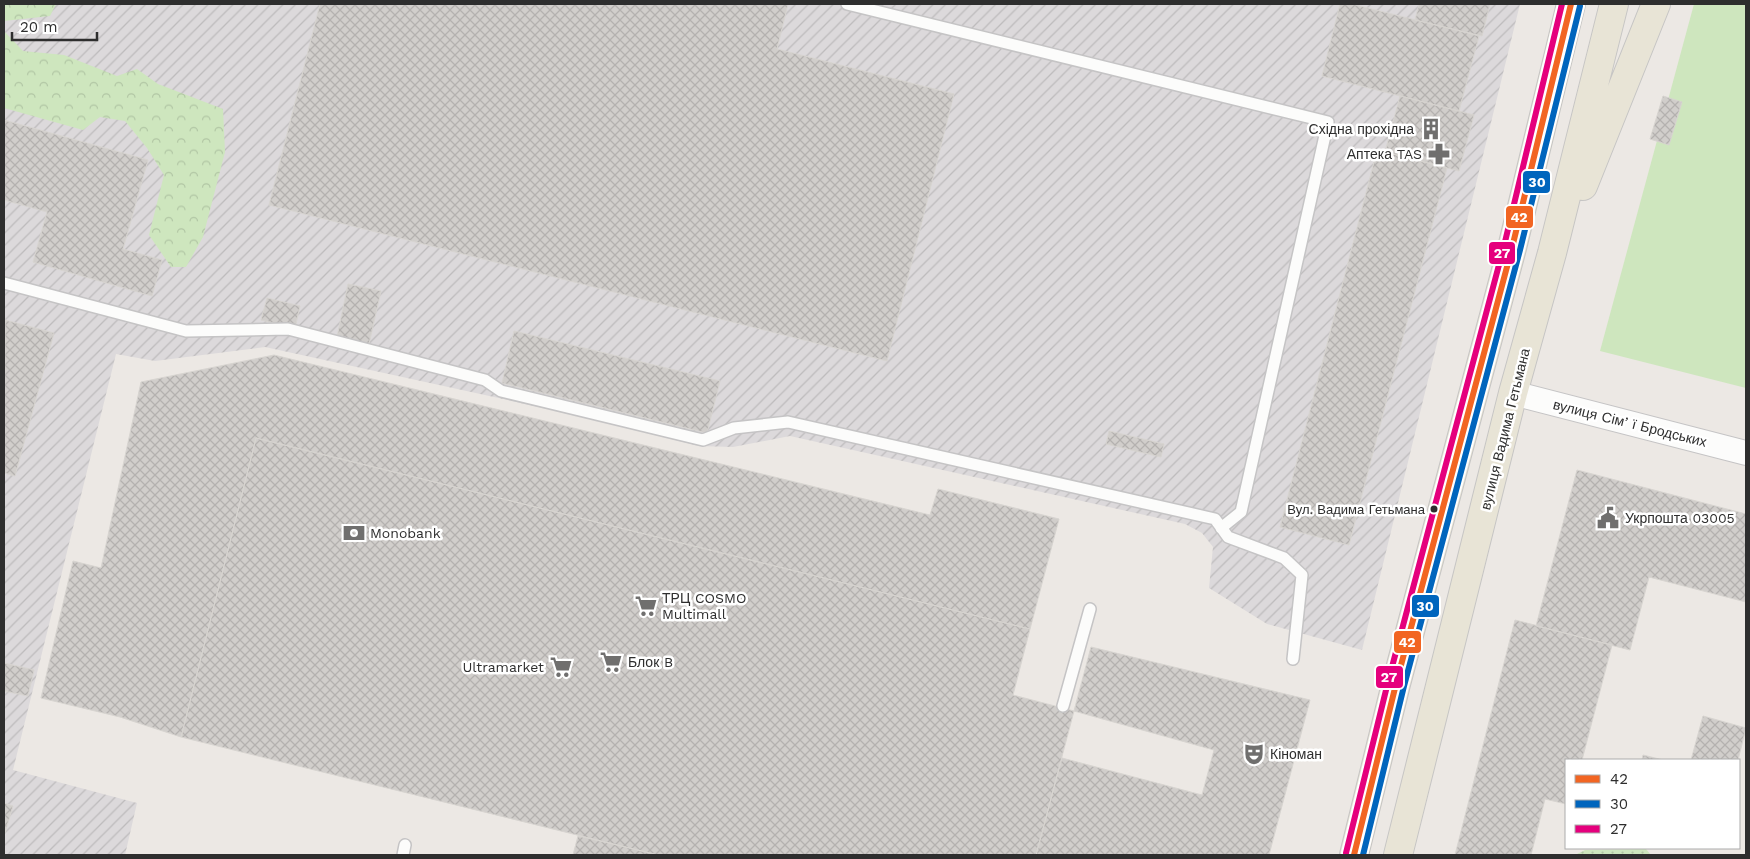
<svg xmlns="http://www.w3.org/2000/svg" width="1750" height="859" viewBox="0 0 1750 859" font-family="'Work Sans',sans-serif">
<defs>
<pattern id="industrial-furrows" width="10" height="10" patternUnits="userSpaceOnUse" patternTransform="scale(1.25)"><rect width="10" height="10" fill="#dcd9db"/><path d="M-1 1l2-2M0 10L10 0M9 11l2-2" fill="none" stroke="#bdbbbc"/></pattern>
<pattern id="grass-dots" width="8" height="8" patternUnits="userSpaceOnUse" patternTransform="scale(1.25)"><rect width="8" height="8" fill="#cee6be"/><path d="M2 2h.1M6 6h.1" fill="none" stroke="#b1c6a4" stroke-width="1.8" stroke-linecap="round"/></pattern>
<pattern id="forest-crowns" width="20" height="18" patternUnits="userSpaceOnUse" patternTransform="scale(1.25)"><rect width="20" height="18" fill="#cee6be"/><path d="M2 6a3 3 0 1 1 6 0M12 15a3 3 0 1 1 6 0" fill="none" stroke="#b1c6a4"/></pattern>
<pattern id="building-cross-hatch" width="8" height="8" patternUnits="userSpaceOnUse" patternTransform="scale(1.25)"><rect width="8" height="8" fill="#d1cecb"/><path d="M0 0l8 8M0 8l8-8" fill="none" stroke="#b4b1af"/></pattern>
</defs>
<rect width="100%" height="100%" fill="#ece8e4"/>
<path fill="url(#industrial-furrows)" d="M4 4H1520L1362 650 1267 624 1209 588 1213 547 1202 533 1185 524 790 436 733 447 699 446 585 417 265 347 155 361 116 354 13 770 137 803 125 855H4Z"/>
<path fill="url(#grass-dots)" d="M1646 849 1651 855H1575L1585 850Z"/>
<path fill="url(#forest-crowns)" d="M4 4H56L50 16 4 21Z
M4 31 23 51 64 55 117 76 137 69 158 84 223 109 225 152 203 237 186 267H171L149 235 164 175 147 148 125 121 100 117 83 130 4 108Z"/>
<path fill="#cee6be" d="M1694 4H1746V388L1600 351Z"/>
<path fill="url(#building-cross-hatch)" stroke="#d7d4d0" d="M320 4H788L777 49 954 94 887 361 269 205Z
M1340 4H1352L1479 36 1459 111 1322 76Z
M1419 4H1490L1482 36 1415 20Z
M1400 96 1474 115 1459 171 1385 152Z
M1663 96 1682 102 1669 145 1650 139Z
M4 120 148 160 123 249 162 260 152 296 33 262 47 212 4 200Z
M1377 150 1447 168 1349 545 1280 527Z
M348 284 381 291 369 344 337 337Z
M267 298 300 306 295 328 261 320Z
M5 320 54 333 15 476 4 473Z
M514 331 720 381 707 433 502 383Z
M274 355 930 515 938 489 1059 519 1030 629 256 438 181 737 120 717 41 698 73 561 101 568 141 382Z
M1109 431 1164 444 1161 457 1106 444Z
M256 438 1030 629 1013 695 1074 711 1036 855H658L181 737Z
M1577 470 1746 514V602L1649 577 1630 650 1536 626Z
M1515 620 1612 645 1582 760H1566V804L1545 799 1531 855H1455Z
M1091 647 1310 700 1269 855H1036L1062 758 1202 795 1214 750 1074 711Z
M4 663 34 670 28 696 4 691Z
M1703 716 1746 728 1738 760H1691Z
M1643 755 1663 760H1642Z
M4 803 13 806 4 836Z
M578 836 638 850 658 855H573Z"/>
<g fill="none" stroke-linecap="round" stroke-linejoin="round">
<g stroke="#c5c4c5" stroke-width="14">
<path id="service" d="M847 4 1328 122 1241 512 1221 528
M4 283 186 331 288 329 485 380 501 391 703 440 734 428 788 422 1215 519 1228 537 1284 558 1302 575 1293 659
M1063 706 1090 609
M403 855 405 845"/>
</g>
<g stroke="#c5c4c5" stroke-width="26">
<path id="minor" d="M1513 393 1746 453"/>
</g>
<g stroke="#c6c5c4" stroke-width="30">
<path id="primary" d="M1583 186 1656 4
M1354 855 1396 684 1512 248 1571 4
M1398 855 1513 393 1552 253 1614 4"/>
</g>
<use href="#service" stroke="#fcfcfb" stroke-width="11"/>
<use href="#minor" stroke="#fcfcfb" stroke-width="24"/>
<use href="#primary" stroke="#e8e4d6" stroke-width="28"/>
<g stroke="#fff" stroke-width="10">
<path id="bus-1" d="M1354 855 1396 684 1512 248 1571 4"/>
</g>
<g stroke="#fff" stroke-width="10">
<path id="bus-2" d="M1363 855 1404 686 1520 250 1580 6"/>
</g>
<g stroke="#fff" stroke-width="10">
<path id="bus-3" d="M1346 853 1388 682 1504 246 1562 4"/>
</g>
<use href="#bus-1" stroke="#f26522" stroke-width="6"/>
<use href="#bus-2" stroke="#0065bd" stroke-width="6"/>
<use href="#bus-3" stroke="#e5007d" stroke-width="6"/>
</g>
<defs>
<g id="building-bare" transform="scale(1.725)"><path d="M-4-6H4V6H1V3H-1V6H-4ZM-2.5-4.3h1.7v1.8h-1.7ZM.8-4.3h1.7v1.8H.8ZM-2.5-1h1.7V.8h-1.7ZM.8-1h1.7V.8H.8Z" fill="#706f6e" stroke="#fff" stroke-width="2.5" paint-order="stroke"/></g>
<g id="pharmacy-bare" transform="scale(1.725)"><path d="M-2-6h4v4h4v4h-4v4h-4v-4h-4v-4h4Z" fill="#706f6e" stroke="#fff" stroke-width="2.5" paint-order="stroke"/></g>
<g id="civic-bare" transform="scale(1.725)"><path d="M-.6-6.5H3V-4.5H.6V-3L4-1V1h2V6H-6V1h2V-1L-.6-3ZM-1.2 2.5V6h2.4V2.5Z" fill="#706f6e" stroke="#fff" stroke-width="2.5" paint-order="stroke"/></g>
<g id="bank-bare" transform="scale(1.725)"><path d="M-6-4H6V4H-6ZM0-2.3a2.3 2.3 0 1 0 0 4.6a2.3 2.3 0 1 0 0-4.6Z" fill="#706f6e" stroke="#fff" stroke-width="2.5" paint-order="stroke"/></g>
<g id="supermarket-bare" transform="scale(1.725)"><path d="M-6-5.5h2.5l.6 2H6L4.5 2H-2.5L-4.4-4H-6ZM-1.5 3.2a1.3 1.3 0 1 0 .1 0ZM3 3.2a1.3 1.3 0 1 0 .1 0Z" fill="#706f6e" stroke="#fff" stroke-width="2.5" paint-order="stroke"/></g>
<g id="theatre-bare" transform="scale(1.725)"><path d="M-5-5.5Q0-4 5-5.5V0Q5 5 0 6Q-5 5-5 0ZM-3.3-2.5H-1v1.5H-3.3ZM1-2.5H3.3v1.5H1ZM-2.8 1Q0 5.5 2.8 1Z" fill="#706f6e" stroke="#fff" stroke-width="2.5" paint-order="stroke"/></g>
</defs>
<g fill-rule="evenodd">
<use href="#building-bare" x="1431" y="129"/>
<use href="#pharmacy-bare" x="1439" y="154"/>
<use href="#civic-bare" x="1608" y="518"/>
<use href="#bank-bare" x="354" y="533"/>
<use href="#supermarket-bare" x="646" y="606"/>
<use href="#supermarket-bare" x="611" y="662"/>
<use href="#supermarket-bare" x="561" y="667"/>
<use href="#theatre-bare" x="1254" y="754"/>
</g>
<circle fill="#2e2e2e" stroke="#fff" stroke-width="2" cx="1434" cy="509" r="4.5"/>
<g text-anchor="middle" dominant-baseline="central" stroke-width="5" stroke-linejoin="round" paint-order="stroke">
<g font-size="13" fill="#2e2e2e" stroke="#fff" text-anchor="end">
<text x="1425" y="509">Вул. Вадима Гетьмана</text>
</g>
<g font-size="14" fill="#2e2e2e" stroke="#fff" text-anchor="start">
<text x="1414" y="129" text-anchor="end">Східна прохідна</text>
<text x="1422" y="154" text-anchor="end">Аптека TAS</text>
<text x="1625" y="518">Укрпошта 03005</text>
<text x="370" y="533">Monobank</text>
<text x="662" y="598">ТРЦ COSMO<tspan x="662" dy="16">Multimall</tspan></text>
<text x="628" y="662">Блок B</text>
<text x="544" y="667" text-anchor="end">Ultramarket</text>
<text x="1270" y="754">Кіноман</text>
</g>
<g font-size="14" fill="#2e2e2e" stroke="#fff">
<text transform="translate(1630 423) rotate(14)">вулиця Сімʼї Бродських</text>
<text transform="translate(1505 429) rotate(-76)">вулиця Вадима Гетьмана</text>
</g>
</g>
<g stroke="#fff" stroke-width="2">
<rect x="1522" y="170" width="29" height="24" rx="5" fill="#0065bd"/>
<rect x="1505" y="205" width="29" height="24" rx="5" fill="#f26522"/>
<rect x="1488" y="241" width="28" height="24" rx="5" fill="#e5007d"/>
<rect x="1411" y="594" width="29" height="24" rx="5" fill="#0065bd"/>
<rect x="1393" y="630" width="29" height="24" rx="5" fill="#f26522"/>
<rect x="1375" y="665" width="29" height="24" rx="5" fill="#e5007d"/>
</g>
<g font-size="14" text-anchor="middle" font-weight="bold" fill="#fff">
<text x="1537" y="187">30</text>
<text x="1519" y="222">42</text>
<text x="1502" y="258">27</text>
<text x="1425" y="611">30</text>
<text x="1407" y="647">42</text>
<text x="1389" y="682">27</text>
</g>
<rect width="1750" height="859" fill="none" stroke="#2e2e2e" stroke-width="10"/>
<rect x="1565" y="759" width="175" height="90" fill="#ffffff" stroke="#ababab"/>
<rect x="1575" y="775" width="25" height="8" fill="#f26522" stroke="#ababab"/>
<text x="1610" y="784" font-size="15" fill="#2e2e2e">42</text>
<rect x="1575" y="800" width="25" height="8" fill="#0065bd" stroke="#ababab"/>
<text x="1610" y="809" font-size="15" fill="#2e2e2e">30</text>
<rect x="1575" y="825" width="25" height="8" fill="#e5007d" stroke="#ababab"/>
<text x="1610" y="834" font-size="15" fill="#2e2e2e">27</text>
<path d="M12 32v8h85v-8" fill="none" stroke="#2e2e2e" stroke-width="2.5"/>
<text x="20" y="32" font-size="15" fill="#2e2e2e" stroke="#ffffff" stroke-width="4" paint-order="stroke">20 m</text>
</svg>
